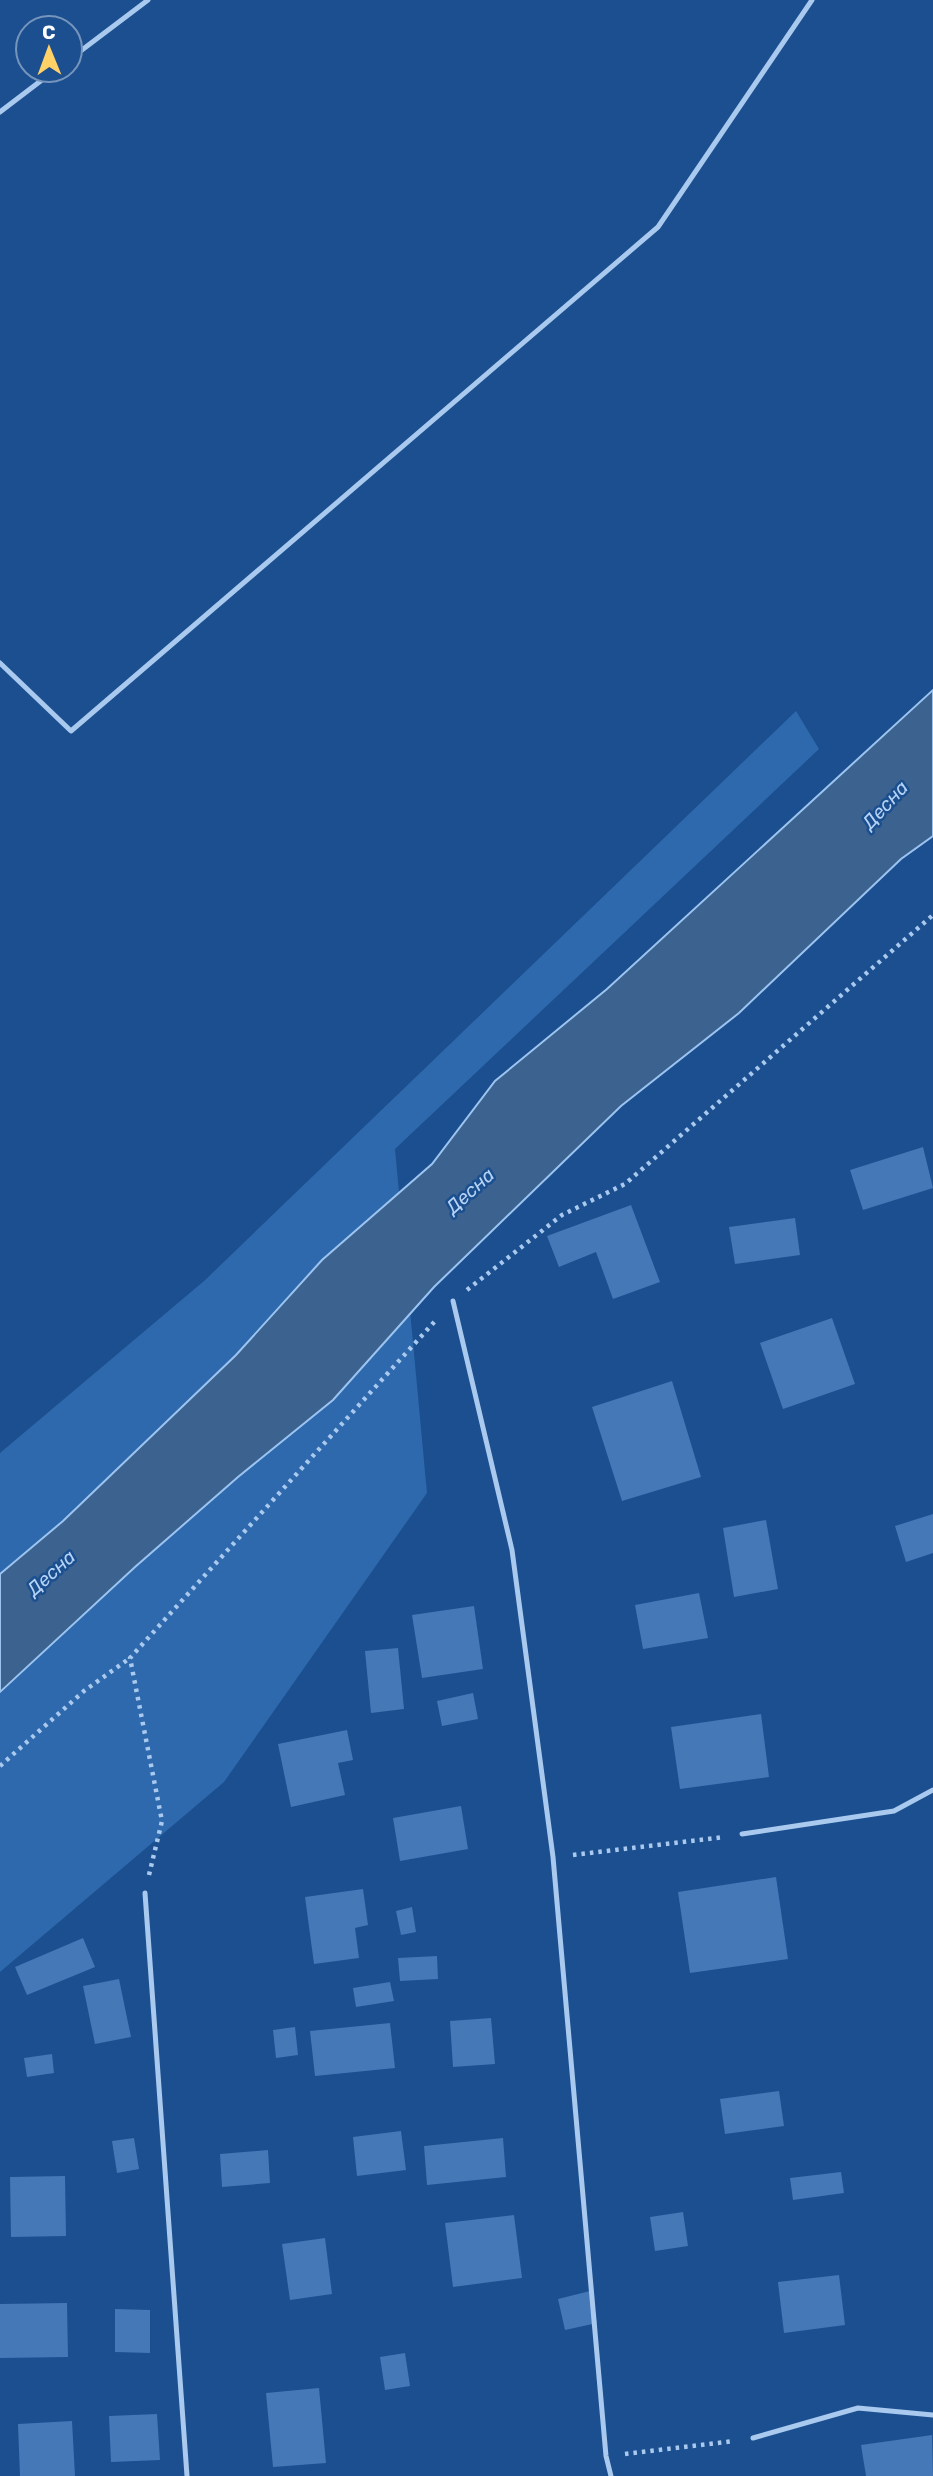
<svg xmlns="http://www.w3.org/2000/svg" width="933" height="2476" viewBox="0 0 933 2476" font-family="Rubik,sans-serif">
<rect width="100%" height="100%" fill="#1b4f8f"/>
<path fill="#2e69ad" d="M796 711 819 749 395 1149 427 1493 224 1782 0 1972V1453L204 1281Z"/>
<path fill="#3c6290" stroke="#9cc4f0" stroke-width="2" d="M933 690V836L901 859 739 1013 621 1106 434 1287 333 1400 238 1477 135 1567 0 1692V1574L63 1521 236 1355 322 1260 432 1164 495 1081 607 989Z"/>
<path fill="#4478b7" d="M923 1147 933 1188 863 1210 850 1170Z
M631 1205 660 1282 613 1299 596 1252 559 1267 547 1236Z
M795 1218 800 1255 735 1264 729 1227Z
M832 1318 855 1384 783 1409 760 1343Z
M672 1381 701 1477 622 1501 592 1407Z
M933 1514V1553L906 1562 895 1526Z
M766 1520 778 1589 734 1597 723 1528Z
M699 1593 708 1638 643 1649 635 1605Z
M474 1606 483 1669 422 1678 412 1615Z
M398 1648 404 1709 371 1713 365 1651Z
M473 1693 478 1719 442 1726 437 1701Z
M761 1714 769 1777 680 1789 671 1727Z
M347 1730 353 1760 338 1763 345 1795 291 1807 278 1744Z
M461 1806 468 1849 400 1861 393 1818Z
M776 1877 788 1959 690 1973 678 1892Z
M363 1889 368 1925 355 1928 359 1958 314 1964 305 1897Z
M412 1907 416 1932 401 1935 396 1911Z
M83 1938 95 1967 27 1995 15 1967Z
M437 1956 438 1979 400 1981 398 1958Z
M119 1979 131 2037 95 2044 83 1986Z
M390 1982 394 2001 356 2007 353 1988Z
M491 2018 495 2064 453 2067 450 2021Z
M390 2023 395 2068 315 2076 310 2031Z
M295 2027 298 2055 276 2058 273 2030Z
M52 2054 54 2073 27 2077 24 2058Z
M779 2091 784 2126 725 2134 720 2099Z
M401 2131 406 2170 357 2176 353 2137Z
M134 2138 139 2169 117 2173 112 2141Z
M503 2138 506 2177 427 2185 424 2146Z
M268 2150 270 2183 222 2187 220 2154Z
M841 2172 844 2193 793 2200 790 2178Z
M65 2176 66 2236 11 2237 10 2177Z
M683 2212 688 2246 655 2251 650 2217Z
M514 2215 522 2278 453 2287 445 2223Z
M325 2238 332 2294 290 2300 282 2244Z
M839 2275 845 2325 784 2333 778 2282Z
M590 2291 597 2323 565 2330 558 2299Z
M67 2303 68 2357 0 2358V2304Z
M115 2309 150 2310V2353L115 2352Z
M405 2353 410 2386 385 2390 380 2357Z
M319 2388 326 2463 273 2467 266 2393Z
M157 2414 160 2460 111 2462 109 2416Z
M72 2421 75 2476H20L18 2424Z
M932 2435 933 2476H866L861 2445Z"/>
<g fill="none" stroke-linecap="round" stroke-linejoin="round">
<path stroke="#a9c9ee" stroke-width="4.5" stroke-dasharray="3.5 5" stroke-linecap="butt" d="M467 1290 562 1215 625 1184 933 915
M0 1766 84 1691 130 1658
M573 1855 724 1837
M149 1875 162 1821 130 1658 436 1320
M625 2454 734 2441"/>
<path stroke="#a9c9ee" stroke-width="5" d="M70 59 148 0
M0 112 55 70
M0 663 71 731 658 227 812 0
M453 1301 512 1550 553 1857 606 2456 611 2476
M742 1834 894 1811 933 1790
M145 1893 187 2476
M753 2438 858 2408 933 2415"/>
</g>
<g text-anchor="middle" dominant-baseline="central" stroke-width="5" stroke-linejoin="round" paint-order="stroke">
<g font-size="19" font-style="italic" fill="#b5d3f5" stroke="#1b4f8f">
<text transform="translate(885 805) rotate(-47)">Десна</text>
<text transform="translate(470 1191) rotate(-42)">Десна</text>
<text transform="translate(51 1573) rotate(-42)">Десна</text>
</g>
</g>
<g transform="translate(49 49) rotate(359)"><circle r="33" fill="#1b4f8f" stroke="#7695bc" stroke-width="2"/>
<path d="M0-5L12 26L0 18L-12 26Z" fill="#ffd166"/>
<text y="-10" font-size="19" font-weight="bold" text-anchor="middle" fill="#ffffff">С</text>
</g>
</svg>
